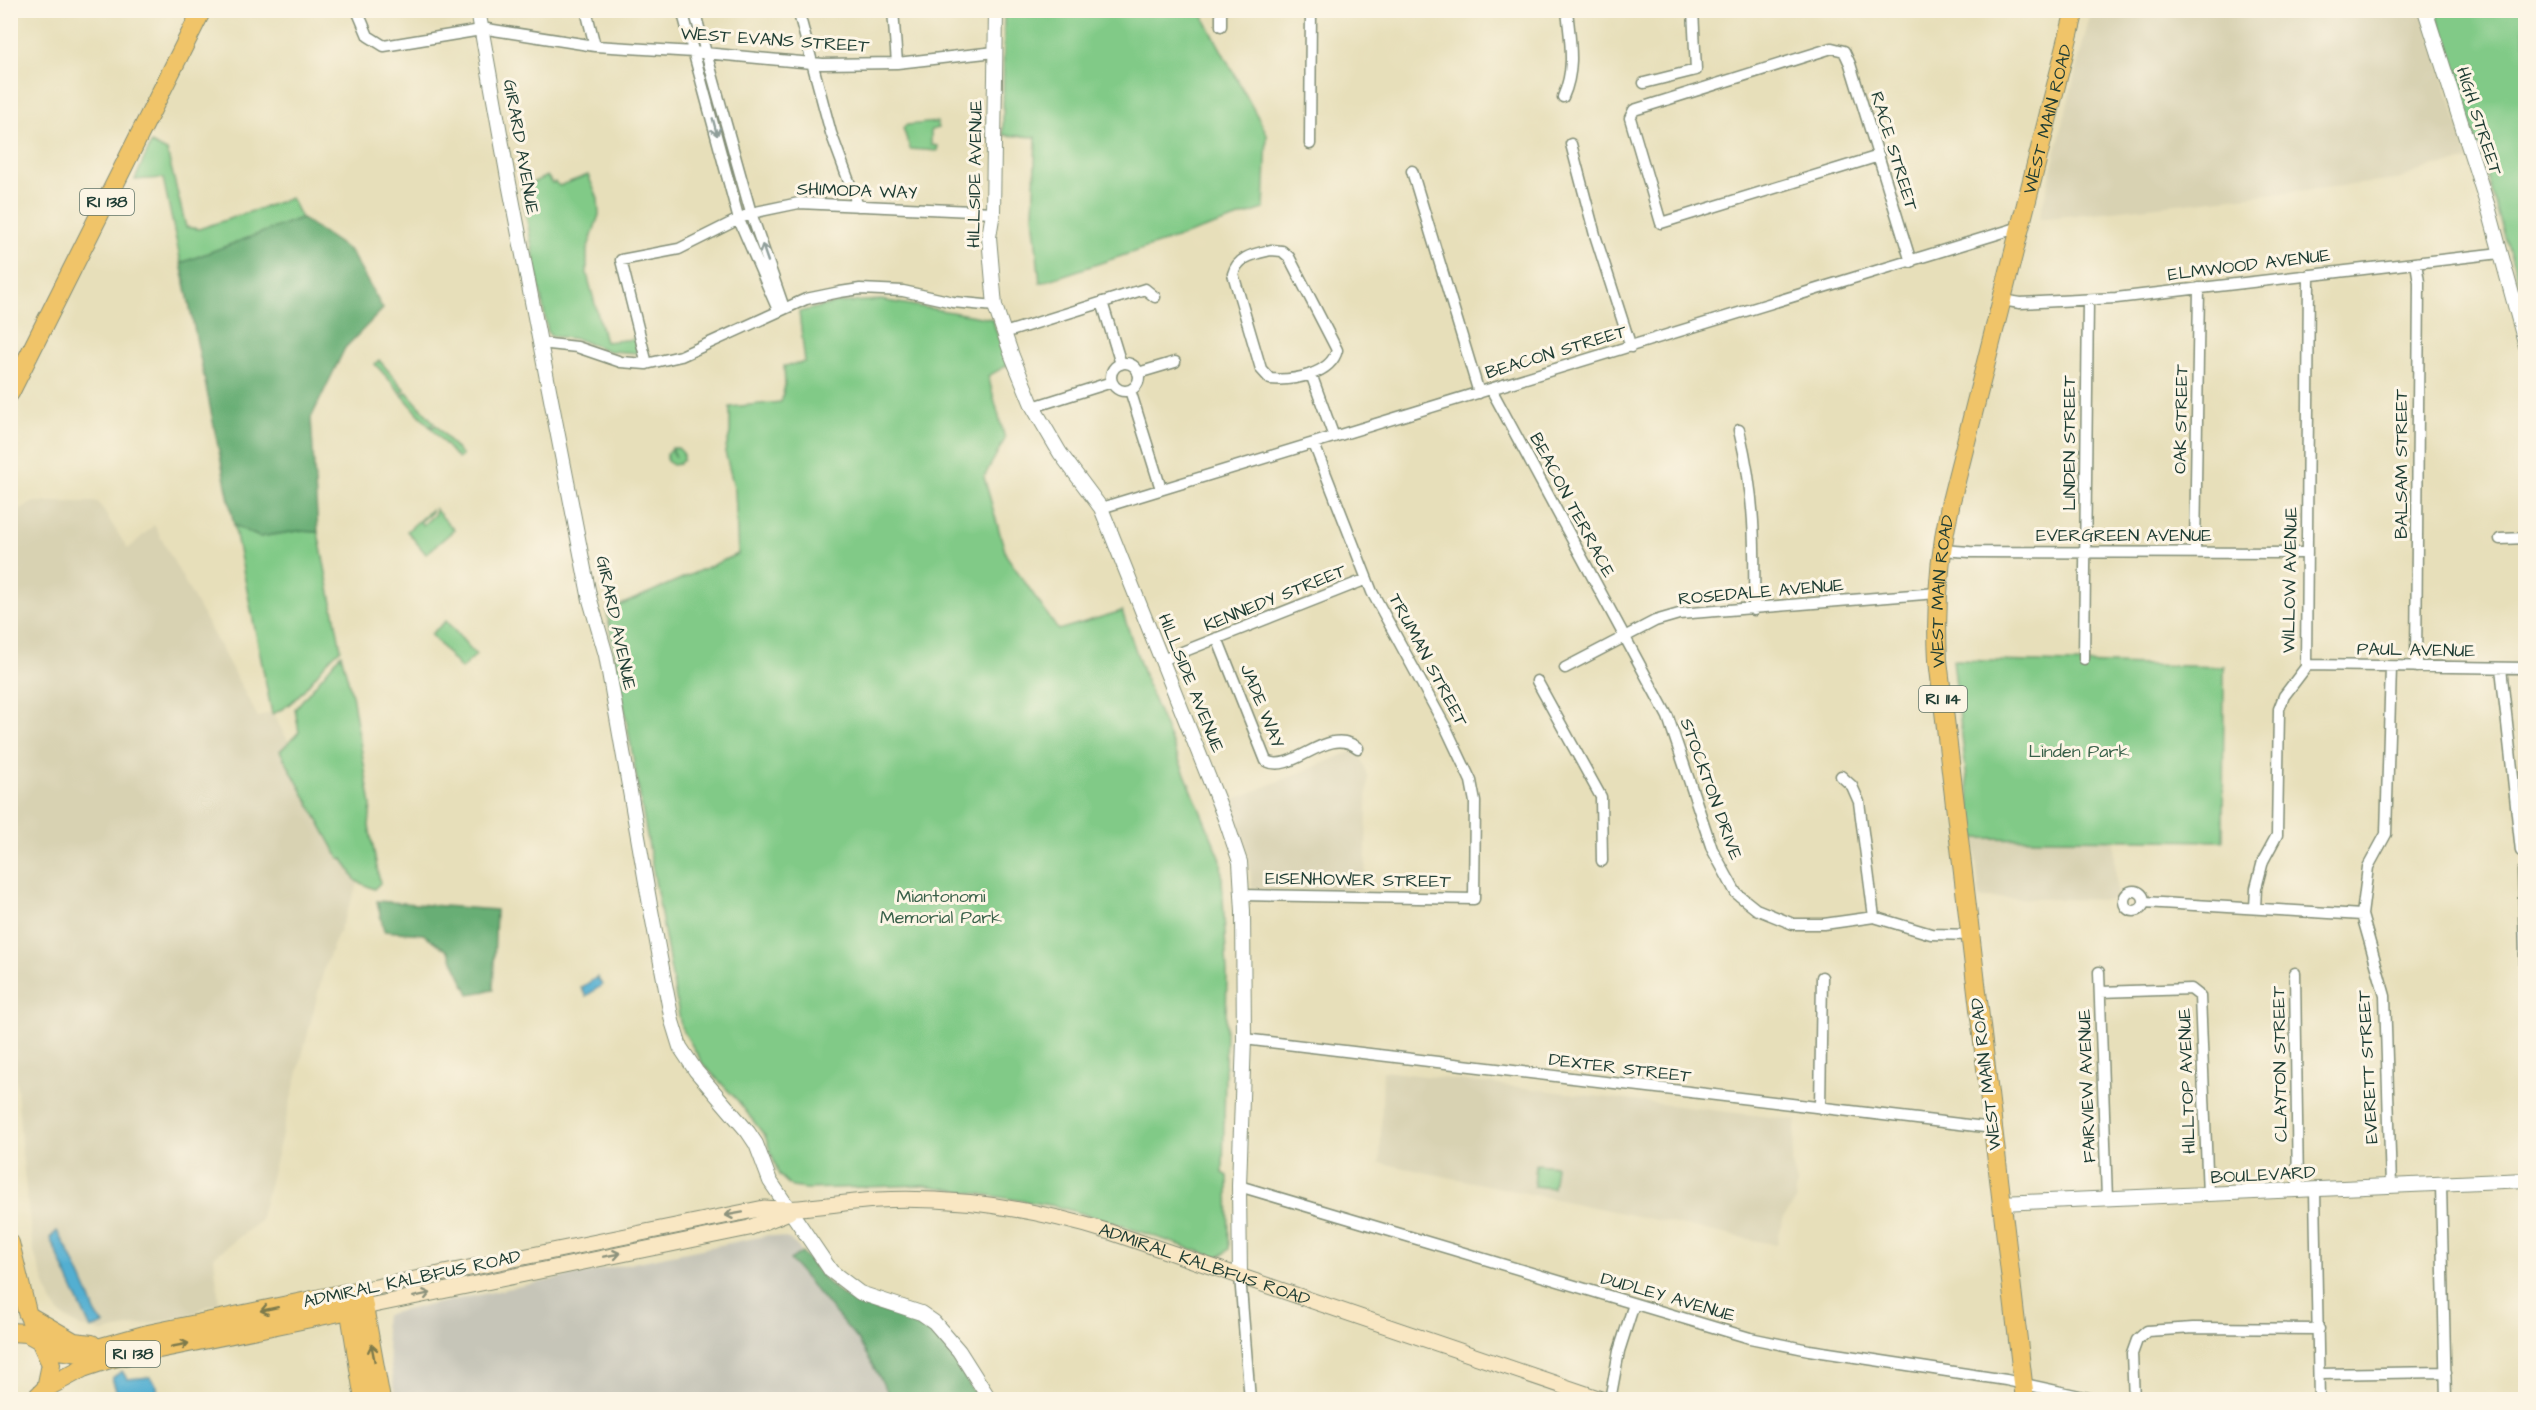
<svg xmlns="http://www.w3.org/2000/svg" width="2536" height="1410" viewBox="0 0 2536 1410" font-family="'Architects Daughter',sans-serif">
<rect width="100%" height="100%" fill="#fcf5e5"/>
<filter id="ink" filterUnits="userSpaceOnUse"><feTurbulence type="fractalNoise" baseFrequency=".0167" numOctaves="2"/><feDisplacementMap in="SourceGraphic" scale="12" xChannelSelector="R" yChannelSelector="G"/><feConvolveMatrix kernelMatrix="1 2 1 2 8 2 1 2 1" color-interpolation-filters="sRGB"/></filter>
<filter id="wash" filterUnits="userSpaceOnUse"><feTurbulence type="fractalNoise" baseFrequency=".008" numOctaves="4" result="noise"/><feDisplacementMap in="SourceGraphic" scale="24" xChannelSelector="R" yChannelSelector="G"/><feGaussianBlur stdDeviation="1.35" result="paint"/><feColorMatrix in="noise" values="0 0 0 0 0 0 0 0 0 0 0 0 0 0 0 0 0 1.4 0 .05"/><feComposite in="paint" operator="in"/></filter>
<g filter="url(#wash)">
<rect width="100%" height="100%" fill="#e7dfba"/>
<path fill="#d8d2b2" d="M2091 11H2423L2469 161 2430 167 2398 180 2039 219Z
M34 502H98L128 549 154 525 258 717 272 712 363 872 325 966 260 1221 214 1257 219 1303 202 1308 193 1315 102 1332 80 1327 61 1315 51 1301 33 1250 22 1154 10 995V514Z
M1353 751 1361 756 1368 776 1365 890 1252 889 1249 861 1230 801Z
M1974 838 2114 840 2117 900 1980 898Z
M1383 1071 1796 1120 1792 1164 1797 1183 1795 1202 1783 1219 1777 1245 1380 1163Z"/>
<path fill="#c6c5b8" d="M769 1235 789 1239 797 1246 802 1252 791 1260 858 1340 892 1400 396 1399 384 1323 385 1316 391 1313Z"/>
<path fill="#81ca87" stroke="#50845e" stroke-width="1.5" d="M1004 11H1200L1267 134 1264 209 1040 283 1033 215 1036 137 1003 135Z
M2436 11H2525V302Z
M937 122 939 128 931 130V145L938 146 937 151 910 149 903 128 907 125Z
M151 143 167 151 186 227 199 229 291 198 301 218 181 263 163 178 135 180Z
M588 175 598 199 599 215 587 250V274L605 342 635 339 638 353 609 351 577 339 551 336 548 333 521 188 547 176 552 183 555 182 559 186Z
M881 300 992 319 1008 365 988 376 1005 439 984 477 1006 555 1058 630 1122 611 1148 686 1221 860 1227 972 1223 1173 1228 1176 1229 1249 1224 1254 1216 1257 1108 1221 1055 1206 924 1185 807 1189 792 1187 779 1175 765 1136 738 1101 703 1064 681 1027 607 611 738 554 735 491 725 452 730 433V407L781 402 785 385 784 366 805 362 799 312 836 303Z
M379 360 405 390 401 393 375 364Z
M407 392 434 423 430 427 402 395Z
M436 425 462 456 458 459 431 428Z
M672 448H678L683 453V460L679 464 673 465 667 461V454L671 449 676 457Z
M435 509 454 530 426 554 407 531 431 510V513L420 522 423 525 435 514Z
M234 525 259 537 298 531 318 532 341 649C315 669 303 702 272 714Z
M446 621 476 655 461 669 431 634Z
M341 654 352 695 371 805 369 826 380 883 374 889 356 881 343 859 339 858 280 751 299 732 295 709Z
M1953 660 2224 667 2223 841 1974 838Z
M1536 1164 1556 1166 1553 1188 1534 1186Z"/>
<path fill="#68ae74" stroke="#447654" stroke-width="1.5" d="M301 218 350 251 383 309 345 348 311 418 318 532 298 531 259 537 234 525 181 263Z
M377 901 496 910 493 990 469 994 449 952 423 934 384 931Z
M802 1252C818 1272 834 1294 859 1304 879 1314 906 1311 924 1326 947 1344 963 1375 978 1399H892L858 1340 790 1260Z"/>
<path fill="#52afd1" stroke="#387682" stroke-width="1.5" d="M597 977 602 985 586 996 581 988Z
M57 1231C69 1250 78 1270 87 1291 93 1304 93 1314 104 1324L91 1329 50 1238Z
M122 1371 127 1379 150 1377 157 1386 158 1399H119L112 1378Z"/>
</g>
<g filter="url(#ink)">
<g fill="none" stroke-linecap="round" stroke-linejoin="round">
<g stroke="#838e77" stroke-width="13">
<path id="minor" d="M357 10 368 36 384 46 487 29 595 46 694 52 823 64 897 63 995 52
M586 10 595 46
M682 10 739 220 778 310
M694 10 751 213 784 308
M798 10 831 133 858 206
M893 10 897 63
M1221 10V26
M1644 83 1696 70 1693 10
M1563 97C1576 68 1570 41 1567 10
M1310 144 1311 10
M1571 144 1595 235 1631 347
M1879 156 1661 223 1630 118 1634 110 1832 48 1844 51 1850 64 1911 262
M1412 171 1479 393
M1271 250 1282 251 1289 257 1337 350C1331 375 1292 381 1270 379L1261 369 1233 274C1238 256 1255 254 1271 250Z
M2002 300 2020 303 2116 298 2500 253
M1102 302 1121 364
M1004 333 1145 289 1155 297
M540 343 577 347 621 362 646 364 681 356 806 299 840 292 860 289 903 291 953 302 995 306
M1111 377a14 14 0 1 1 28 0a14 14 0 1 1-28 0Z
M647 364 621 260 679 249 751 213 799 203 993 212
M1138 373 1175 362
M1311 374 1334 437
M1491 389 1668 717 1712 849 1736 893 1756 909 1793 924H1824L1874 917 1931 934 1970 935
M1130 390 1161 489
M1033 407 1112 382
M1739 430C1755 496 1755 543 1754 610
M1101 508 2020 227
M2500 539 2526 538
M1941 550 1970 552 2307 553
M2195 551 2199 288
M1217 638 1266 761C1294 775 1327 724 1358 748
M2084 659 2088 300
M1162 660 1367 579
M2306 665 2526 668
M2391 667 2386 834 2368 867 2362 915 2385 996 2391 1186
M2416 667 2419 282 2416 263
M1565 668 1655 621 1679 614 1937 593
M2501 668 2521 851
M1537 681 1601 797 1602 861
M1841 776 1852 786 1859 802 1874 917
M2523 871 2526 1001
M2124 901a10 10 0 1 1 20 0a10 10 0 1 1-20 0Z
M1242 895 1474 899 1475 802 1471 781 1446 728 1372 592 1314 444
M2144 902 2362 915
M2255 908 2256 888 2263 861 2277 835 2279 709 2284 696 2306 667 2309 275
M2099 972 2107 1199
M2295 973 2298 1191
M2100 992 2191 989 2200 996 2208 1195
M1244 1039 1993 1128
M1820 1108 1822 977
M2441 1185 2446 1400
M1239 1186 1750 1338 1809 1350 2006 1380 2098 1400
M2315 1191 2319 1400
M1240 1276 1250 1400
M2319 1374 2446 1372
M1610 1400 1619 1351 1634 1304
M2134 1400 2132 1354 2137 1340 2147 1331 2193 1328 2319 1329"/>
</g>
<g stroke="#838e77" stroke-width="16">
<path id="tertiary" d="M478 10 508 178 590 600 606 655 650 905 672 1021 680 1047 696 1071 748 1132 756 1144 770 1181 831 1271 860 1293 921 1313 934 1322 959 1351 990 1400
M996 10 993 212 989 237 995 306 1012 356 1033 407 1060 453 1101 508 1226 821 1240 862 1243 911 1244 1039 1239 1186 1240 1276
M2425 10 2489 210 2526 346
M2001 1203 2526 1180"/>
</g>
<g stroke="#838e77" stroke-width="17">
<g id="secondary">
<path id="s1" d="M361 1290 764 1208C802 1211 839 1202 878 1200 957 1196 1035 1209 1110 1232L1604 1400"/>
<path d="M364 1307 749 1228 789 1212"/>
</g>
</g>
<g stroke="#838e77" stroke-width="20">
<g id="primary">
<path id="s2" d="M2025 1400 1938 660C1935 605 1939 554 1951 501L2075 10"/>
</g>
</g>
<g stroke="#838e77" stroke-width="20">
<path id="trunk" d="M10 393 202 10
M10 1243 27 1312 51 1364 46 1388 34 1400
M348 1300 364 1400
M29 1316 74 1342 92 1344
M10 1332 27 1333 58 1350 80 1353 148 1334 361 1290 381 1400
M46 1388 83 1368 110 1359 364 1307"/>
</g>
<use href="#minor" stroke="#fff" stroke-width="10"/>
<use href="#tertiary" stroke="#fff" stroke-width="14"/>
<use href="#secondary" stroke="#f9e7c3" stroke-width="15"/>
<use href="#primary" stroke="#f0c469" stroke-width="18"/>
<use href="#trunk" stroke="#f0c469" stroke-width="18"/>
</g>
<defs><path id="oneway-shaft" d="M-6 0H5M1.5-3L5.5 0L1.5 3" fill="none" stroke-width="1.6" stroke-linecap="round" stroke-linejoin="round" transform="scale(1.5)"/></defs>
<g stroke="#8f9e9a">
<use href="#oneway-shaft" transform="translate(715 127) rotate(75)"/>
<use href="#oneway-shaft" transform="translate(765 253) rotate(-109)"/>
</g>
<g stroke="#8c927c">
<use href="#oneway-shaft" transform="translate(734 1214) rotate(170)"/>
<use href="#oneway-shaft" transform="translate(612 1255) rotate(-11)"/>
<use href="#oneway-shaft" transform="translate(422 1295) rotate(-12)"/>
</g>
<g stroke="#7d7a4c">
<use href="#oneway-shaft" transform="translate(269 1309) rotate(168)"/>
<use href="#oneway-shaft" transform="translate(180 1345) rotate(-11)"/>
<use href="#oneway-shaft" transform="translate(373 1353) rotate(-101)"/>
</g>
</g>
<g text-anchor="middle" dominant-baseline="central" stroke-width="6" stroke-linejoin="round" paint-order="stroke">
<g fill="#fcf5e5" stroke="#617469" stroke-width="1.5">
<rect x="80" y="189" width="54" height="26" rx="4.5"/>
<rect x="1919" y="686" width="48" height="26" rx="4.5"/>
<rect x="106" y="1341" width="54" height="26" rx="4.5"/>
</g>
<g font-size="16" font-weight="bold" fill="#1f3d34">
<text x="107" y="202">RI 138</text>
<text x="1943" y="699">RI 114</text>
<text x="133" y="1354">RI 138</text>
</g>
<g font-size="18" fill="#1f3d34" stroke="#fcf5e5">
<text transform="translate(775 40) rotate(4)">WEST EVANS STREET</text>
<text stroke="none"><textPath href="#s2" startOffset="1299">WEST MAIN ROAD</textPath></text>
<text transform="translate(2479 121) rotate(72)">HIGH STREET</text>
<text transform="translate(521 147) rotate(80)">GIRARD AVENUE</text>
<text transform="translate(1894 151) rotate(73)">RACE STREET</text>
<text transform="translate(975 174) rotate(-89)">HILLSIDE AVENUE</text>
<text transform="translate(857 191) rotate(2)">SHIMODA WAY</text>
<text transform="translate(2249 265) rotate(-7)">ELMWOOD AVENUE</text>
<text transform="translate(1556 352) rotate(-17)">BEACON STREET</text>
<text transform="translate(2181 419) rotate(-89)">OAK STREET</text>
<text transform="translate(2069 443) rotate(-90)">LINDEN STREET</text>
<text transform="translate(2401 464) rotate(-90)">BALSAM STREET</text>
<text transform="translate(1572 505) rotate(62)">BEACON TERRACE</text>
<text x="2124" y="535">EVERGREEN AVENUE</text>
<text transform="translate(2290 580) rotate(-89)">WILLOW AVENUE</text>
<text transform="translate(1761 592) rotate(-5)">ROSEDALE AVENUE</text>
<text stroke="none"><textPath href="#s2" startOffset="814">WEST MAIN ROAD</textPath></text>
<text transform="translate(1275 598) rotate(-22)">KENNEDY STREET</text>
<text transform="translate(616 623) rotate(78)">GIRARD AVENUE</text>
<text transform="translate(2416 650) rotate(1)">PAUL AVENUE</text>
<text transform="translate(1428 660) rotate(62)">TRUMAN STREET</text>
<text transform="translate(1191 683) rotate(68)">HILLSIDE AVENUE</text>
<text transform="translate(1262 706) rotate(68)">JADE WAY</text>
<text transform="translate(1711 789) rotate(70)">STOCKTON DRIVE</text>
<text transform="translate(1358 880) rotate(1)">EISENHOWER STREET</text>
<text transform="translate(2280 1064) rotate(-91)">CLAYTON STREET</text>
<text transform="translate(2368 1067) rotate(-93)">EVERETT STREET</text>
<text transform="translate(1620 1068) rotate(7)">DEXTER STREET</text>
<text transform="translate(1986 1074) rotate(-97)">WEST MAIN ROAD</text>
<text transform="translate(2187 1081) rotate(-92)">HILLTOP AVENUE</text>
<text transform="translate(2087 1086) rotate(-92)">FAIRVIEW AVENUE</text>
<text transform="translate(2263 1175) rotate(-3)">BOULEVARD</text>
<text stroke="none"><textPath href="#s1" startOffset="861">ADMIRAL KALBFUS ROAD</textPath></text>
<text transform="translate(412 1279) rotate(-12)">ADMIRAL KALBFUS ROAD</text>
<text transform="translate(1668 1297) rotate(16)">DUDLEY AVENUE</text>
</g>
<g font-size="18" fill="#386049" stroke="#fcf5e5">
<text x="2079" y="751">Linden Park</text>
<text x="941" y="896">Miantonomi<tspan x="941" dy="21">Memorial Park</tspan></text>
</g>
</g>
<rect width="2536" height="1410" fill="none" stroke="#fcf5e5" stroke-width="36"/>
</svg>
